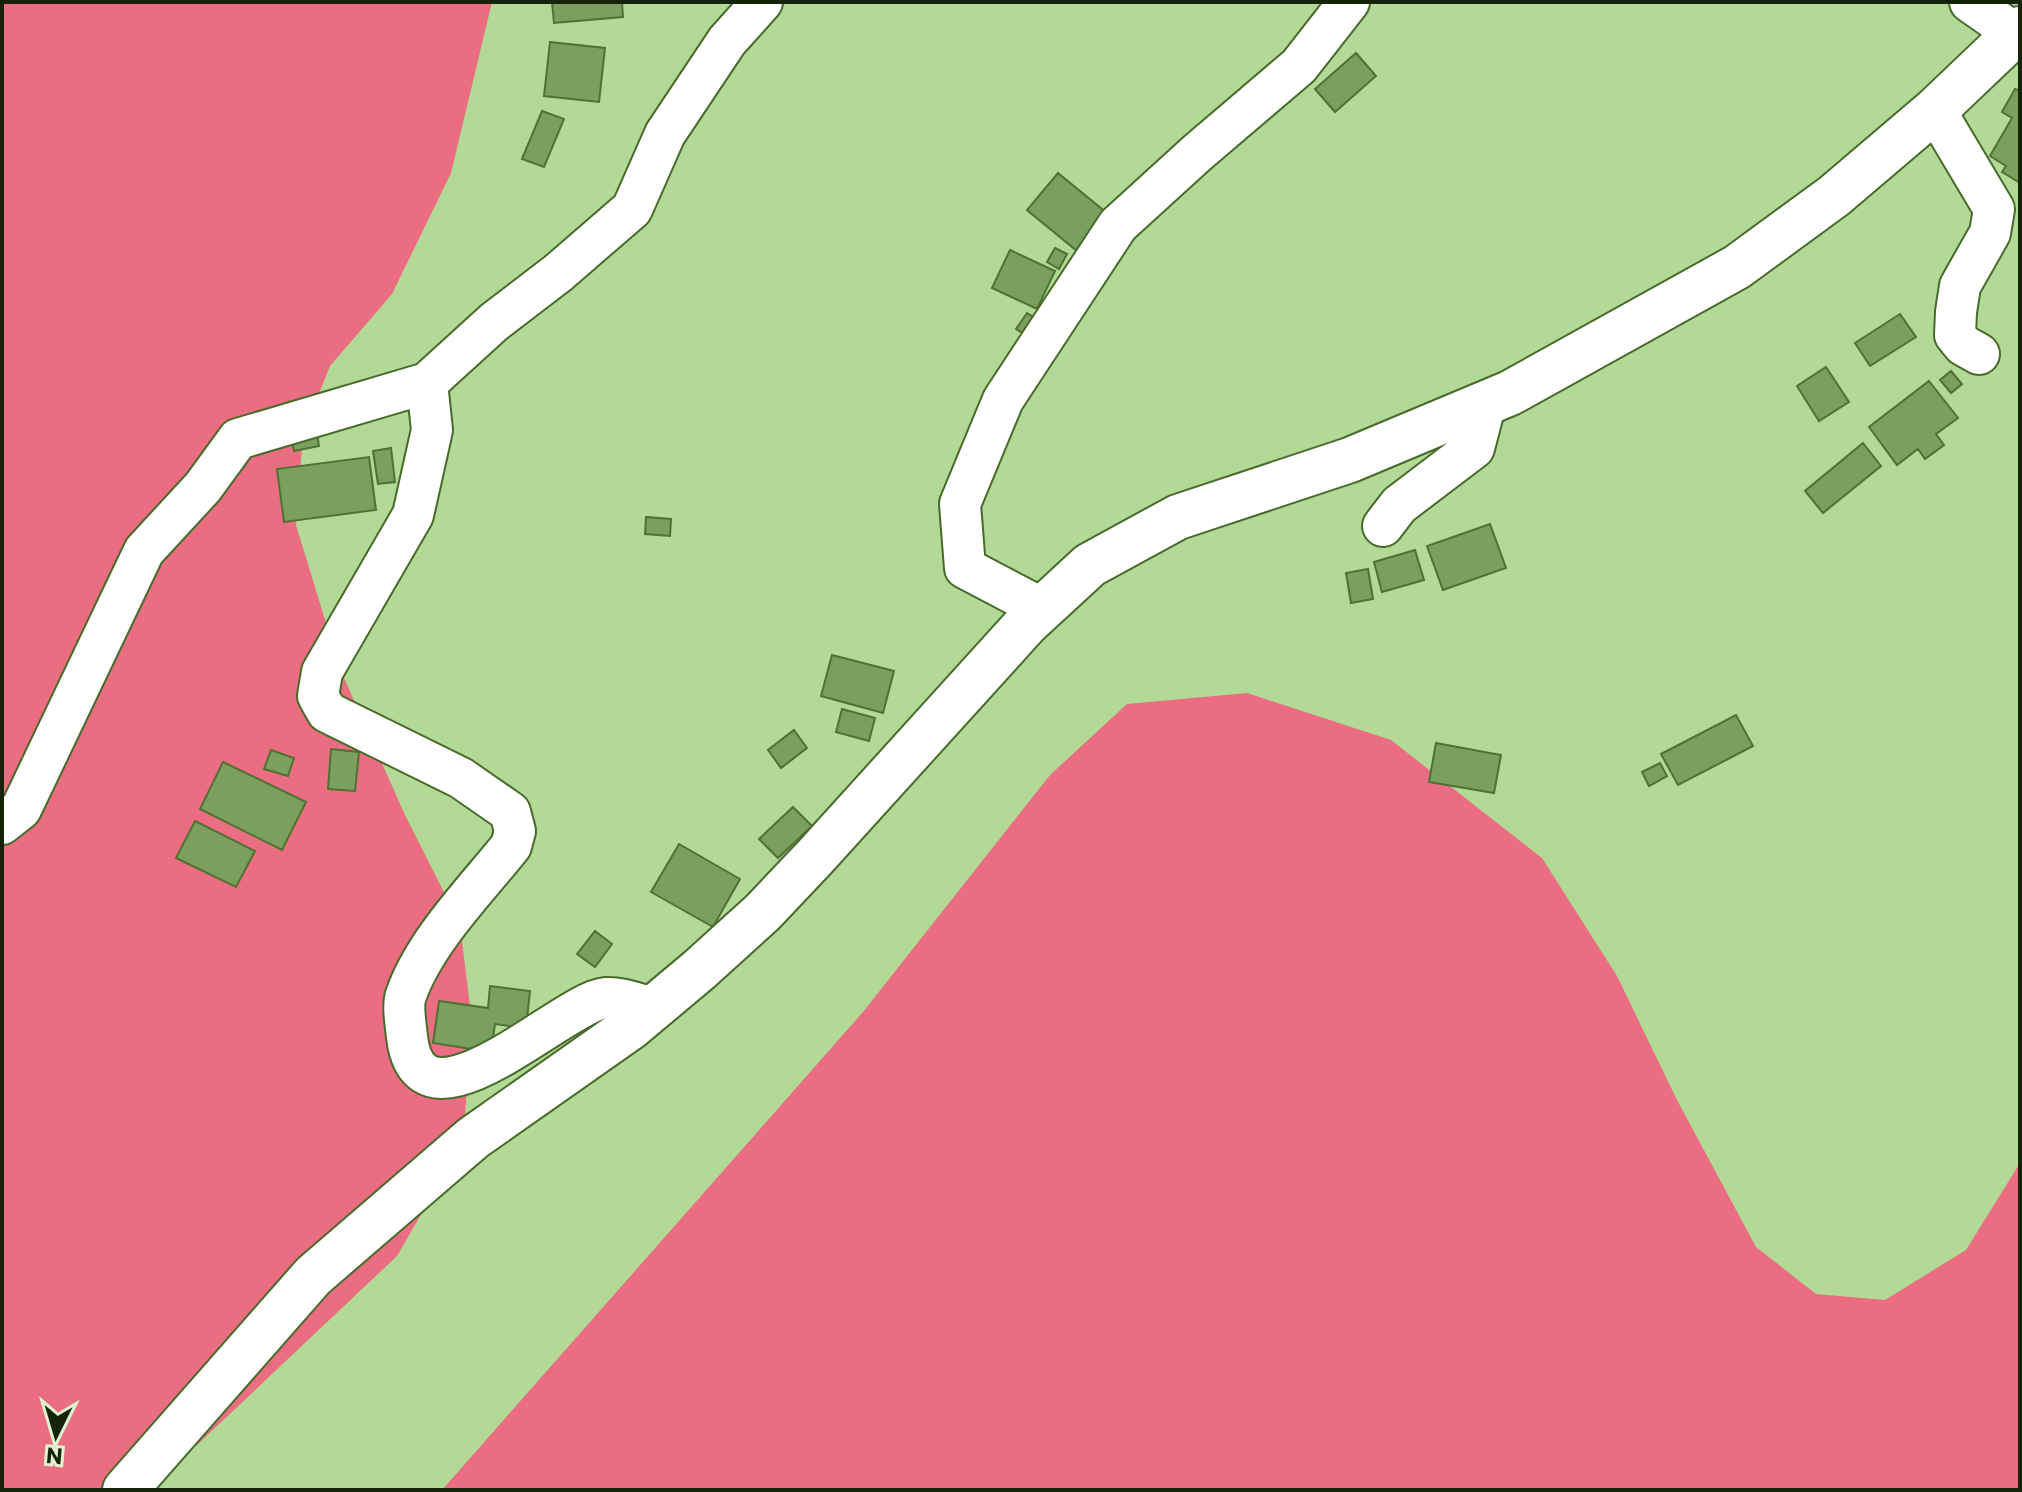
<svg xmlns="http://www.w3.org/2000/svg" width="2022" height="1492" viewBox="0 0 2022 1492" font-family="Commissioner,sans-serif">
<rect width="100%" height="100%" fill="#b2d996"/>
<path fill="#eb6d81" d="M2 2H492L451 173 392 294 330 366 303 434 296 525 340 669 405 815 460 924 472 1023 463 1142 397 1256 199 1443 142 1490H2Z
M1247 693 1391 740 1542 858 1617 976 1677 1100 1756 1247 1816 1294 1885 1300 1966 1250 2020 1163V1490H442L863 1012 1050 775 1127 704Z"/>
<path fill="#7b9f5e" stroke="#4f7132" stroke-width="2" d="M552 2H622L623 17 554 23Z
M550 42 605 48 599 102 544 96Z
M1356 53 1376 76 1335 112 1315 89Z
M2015 89 2020 91V183L2002 172 2006 166 1990 156 2012 118 2002 112Z
M542 111 564 119 544 167 522 159Z
M1058 173 1108 214 1077 251 1027 210Z
M1055 248 1067 254 1059 269 1047 262Z
M1010 250 1055 271 1037 309 992 288Z
M1027 313 1037 319 1026 335 1016 329Z
M1900 314 1916 337 1870 366 1855 343Z
M1826 367 1849 402 1819 421 1797 386Z
M1951 371 1962 384 1951 393 1940 380Z
M1929 381 1958 418 1936 434 1944 445 1925 459 1918 449 1897 465 1869 427Z
M317 433 319 446 294 451 291 438Z
M1863 443 1881 466 1823 513 1805 491Z
M391 448 395 482 378 484 373 451Z
M369 457 376 510 284 522 277 469Z
M646 517 671 519 670 536 645 534Z
M1490 524 1506 568 1443 590 1427 546Z
M1415 550 1424 580 1382 592 1374 562Z
M1368 569 1373 599 1351 603 1346 573Z
M832 655 894 671 883 713 821 696Z
M842 709 875 718 869 741 836 732Z
M1736 715 1753 746 1678 785 1661 754Z
M794 730 807 748 781 768 768 750Z
M1436 743 1501 755 1494 793 1429 782Z
M331 749 359 752 355 791 328 789Z
M271 750 294 758 288 776 264 769Z
M223 762 306 802 282 850 200 809Z
M1660 763 1667 776 1649 786 1642 772Z
M793 807 812 826 778 858 759 839Z
M195 821 255 851 236 887 176 858Z
M679 844 740 879 713 927 651 892Z
M595 931 612 944 595 967 577 954Z
M490 986 530 991 526 1028 495 1024 491 1052 433 1043 439 1001 488 1008Z"/>
<g fill="none" stroke-linecap="round" stroke-linejoin="round">
<g stroke="#486a2b" stroke-width="44">
<path id="street" d="M1970 2 2016 34
M1935 110 1994 209 1990 233 1960 286 1956 312 1955 335 1963 345 1979 354
M427 383 432 430 413 515 322 672 318 696 327 712 461 778 510 812 515 831 511 846C475 891 425 941 406 995 402 1006 406 1025 407 1037 420 1147 563 1001 606 998 621 997 640 1005 654 1008
M1383 526 1399 505 1474 448 1486 402
M1043 609 965 568 960 504 1003 400 1118 225 1197 153 1299 66 1349 2
M2 824 21 809 144 551 203 487 238 439 427 383 494 322 558 273 632 209 665 134 727 41 762 2"/>
</g>
<g stroke="#486a2b" stroke-width="48">
<path id="secondary" d="M125 1490 313 1276 473 1138 631 1027 699 970 763 912 815 857 1027 623 1090 565 1178 517 1350 460 1510 393 1737 267 1834 196 1935 110 2020 29"/>
</g>
<use href="#street" stroke="#fff" stroke-width="40"/>
<use href="#secondary" stroke="#fff" stroke-width="44"/>
</g>
<rect width="2022" height="1492" fill="none" stroke="#152309" stroke-width="8"/>
<g transform="translate(56 1436) rotate(185)" stroke="#dff3d1" stroke-width="6" paint-order="stroke">
<path d="M0-6L14 30L0 20L-14 30Z" fill="#152309"/>
<text y="-12" font-size="22" font-weight="bold" text-anchor="middle" fill="#152309">N</text>
</g>
</svg>
